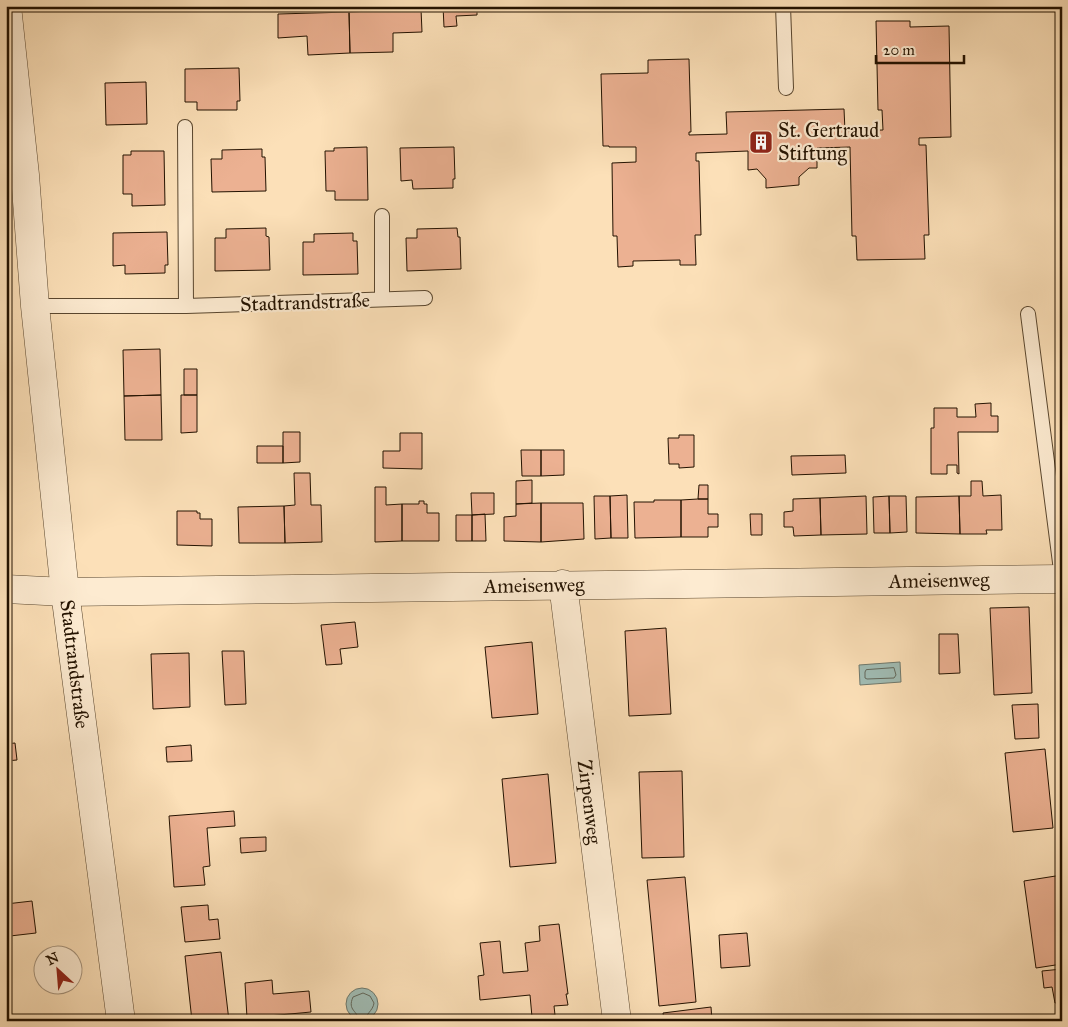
<svg xmlns="http://www.w3.org/2000/svg" width="1068" height="1027" viewBox="0 0 1068 1027" font-family="'IM FELL Great Primer',serif">
<rect width="100%" height="100%" fill="#fce0b8"/>
<filter id="stains"><feTurbulence type="fractalNoise" baseFrequency=".004" numOctaves="4"/><feColorMatrix values="0 0 0 0 .2 0 0 0 0 .09 0 0 0 0 .02 0 0 0 .5 -.17"/></filter>
<radialGradient id="worn" r=".72"><stop offset=".6" stop-color="#630" stop-opacity="0"/><stop offset="1" stop-color="#630" stop-opacity=".3"/></radialGradient>
<path fill="#a0bcb4" stroke="#6e786c" d="M900 662 901 682 860 685 859 665Z
M346 1004a16 16 0 1 1 32 0a16 16 0 1 1-32 0Z"/>
<g fill="none" stroke-linecap="round" stroke-linejoin="round">
<path stroke="#62675a" stroke-width="1" d="M894 668 896 675 894 678 867 679 865 678V672L866 670Z
M359 1021C358 1010 347 1011 353 997L363 993 370 996 374 1003C373 1011 365 1014 365 1021"/>
</g>
<path fill="#ecb192" stroke="#231200" d="M443 6H513V7L477 9V15L456 16 457 26 444 27Z
M421 9 422 32 393 33V52L350 53 349 12Z
M349 12 350 53 308 55 307 36 278 38V14Z
M876 21H910V27L949 26 951 137 919 138V145H926L929 235H924L925 259 857 260 856 236H852L850 147 817 148V168H809L799 177V185L766 188V179L757 169 748 170V151L696 153V161H699L701 235H695L696 265H680V260L633 261V266L618 267 617 236H613L612 163 636 162V147H609V146H603L601 74 648 73V60L689 59 691 132H689V135L727 134 726 112 844 109 845 131 883 130 882 110H878Z
M239 68 240 101H237V110H197V102H185V69Z
M146 82 147 124 106 125 105 83Z
M367 147 368 200H335V191H326L325 151H334V148Z
M454 147 455 179H453V188L413 189 412 180 401 181 400 148Z
M262 149V157H265L266 191 212 192 211 159H222V150Z
M131 151H164L165 205 132 206V194H123V155H131Z
M266 228V236L269 237 270 270 215 271V238H226V229Z
M457 228 458 237H460L461 269 407 271 406 238H417V229Z
M167 232 168 265H165V273L125 274V265L113 266V233Z
M353 233V241H357L358 274 303 275V242H314V234Z
M160 349 161 395 124 396 123 350Z
M184 369H197V395H184Z
M161 395 162 440H125L124 396Z
M181 395H197V432L181 433Z
M991 403V416H998V432H958L959 474 957 473V465H947V474H931V428H934V408H957V417H976L975 404Z
M283 432H300V462L283 463Z
M400 433H422V469L383 468V451H400Z
M679 435H694V467L679 468V464H669L668 438H679Z
M257 446H283V463H257Z
M521 450H541V476H522Z
M541 450H564V475L541 476Z
M845 455 846 473 792 475 791 456Z
M294 473H310L311 505H321L322 542 285 543 284 506 295 505Z
M532 480V503L516 504V481Z
M971 481H982L983 496 1001 495 1002 530H986L987 534H960L959 496H971Z
M699 485H708V499H698Z
M375 487H386V505L402 504V541L375 542Z
M471 493H494V514L472 515Z
M627 495 628 538H611L610 496Z
M594 496H610L611 538 595 539Z
M866 496 867 534 821 535 820 498Z
M889 496H906L907 532 890 533Z
M889 496 890 533H874L873 497Z
M959 496 960 534 916 533V497Z
M820 498 821 535 794 536 793 527H784V512L793 511V499Z
M698 499H708V514H718V527H708V537H681V500Z
M654 500H681V537L635 538 634 502H654Z
M419 501H424V504H427V513H439V541H402V504H419Z
M541 503V542L504 541V517L516 516V504Z
M541 503H583L584 539 541 542Z
M284 506 285 543H239L238 507Z
M177 511H197V513H200V519H212V546L177 545Z
M485 514 486 541H472V515Z
M750 514H762V535H751Z
M456 515H472V541H456Z
M1029 607 1032 693 994 695 990 608Z
M355 622 358 647 340 649 342 664 326 665 321 625Z
M666 628 671 714 629 716 625 631Z
M939 634H958L960 673 939 674Z
M532 642 538 714 492 718 485 647Z
M222 651H244L246 704 225 705Z
M189 653 190 707 153 709 151 654Z
M1038 704 1039 738 1015 739 1012 705Z
M15 743 17 760 6 761V744Z
M191 745 192 761 167 762 166 747Z
M1045 749 1053 828 1013 832 1005 753Z
M682 771 684 857 642 858 639 772Z
M548 774 556 863 510 867 502 779Z
M234 811 235 826 207 828 210 866 203 867 205 885 174 887 169 816Z
M266 837V851L241 853 240 838Z
M1062 875V964L1036 968 1024 881Z
M685 877 696 1002 659 1006 647 880Z
M32 901 36 933 10 936 6 904Z
M208 905 209 920 218 919 220 939 185 942 181 907Z
M559 924 568 994H566L568 1005 554 1006 555 1015 532 1017 530 995 480 1000 478 976 484 975 480 943 500 941 503 973 528 971 525 943 540 941 539 926Z
M747 933 750 966 721 968 719 935Z
M221 952 229 1021H192L185 956Z
M1062 969V1002L1055 1003 1052 987 1044 988 1042 971Z
M272 980 273 994 309 991 311 1012 247 1018 245 983Z
M711 1007 712 1021H664L663 1013Z"/>
<g fill="none" stroke-linecap="round" stroke-linejoin="round">
<g stroke="#59462e" stroke-width="16">
<path id="service" d="M783 6 786 88
M185 127 186 306
M382 216V299
M35 306H186L425 298
M1028 314 1062 578"/>
</g>
<g stroke="#59462e" stroke-width="29">
<path id="minor" d="M563 584 617 1021
M6 589 65 592 1062 579"/>
</g>
<g stroke="#59462e" stroke-width="29">
<path id="tertiary" d="M7 6 25 175 35 306 65 592 121 1021"/>
</g>
<use href="#service" stroke="#fdebd1" stroke-width="14"/>
<use href="#minor" stroke="#fdebd1" stroke-width="28"/>
<use href="#tertiary" stroke="#fdebd1" stroke-width="28"/>
</g>
<defs>
<g id="building-square" transform="scale(1.25)"><rect x="-9" y="-9" width="18" height="18" rx="4" fill="#8f2418" stroke="#fdebd1"/><path d="M-4-6H4V6H1V3H-1V6H-4ZM-2.5-4.3h1.7v1.8h-1.7ZM.8-4.3h1.7v1.8H.8ZM-2.5-1h1.7V.8h-1.7ZM.8-1h1.7V.8H.8Z" fill="#fff"/></g>
</defs>
<g fill-rule="evenodd">
<use href="#building-square" x="761" y="142"/>
</g>
<g text-anchor="middle" dominant-baseline="central" stroke-width="4.5" stroke-linejoin="round" paint-order="stroke">
<g font-size="20" fill="#231200" stroke="#fdebd1" text-anchor="start">
<text x="778" y="130">St. Gertraud<tspan x="778" dy="23">Stiftung</tspan></text>
</g>
<g font-size="20" fill="#231200" stroke="#fdebd1">
<text transform="translate(305 302) rotate(-2)">Stadtrandstraße</text>
<text transform="translate(939 580) rotate(-1)">Ameisenweg</text>
<text transform="translate(534 585) rotate(-1)">Ameisenweg</text>
<text transform="translate(75 664) rotate(83)">Stadtrandstraße</text>
<text transform="translate(590 802) rotate(83)">Zirpenweg</text>
</g>
</g>
<rect width="1068" height="1027" fill="none" stroke="#fce0b8" stroke-width="25"/>
<rect x="8" y="8" width="1053" height="1012" fill="none" stroke="#231200" stroke-width="2.5"/>
<rect x="12" y="12" width="1043" height="1002" fill="none" stroke="#231200"/>
<g transform="translate(58 970) rotate(334)"><circle r="24" fill="#fdebd1" stroke="#a6947d"/>
<path d="M0-4L9 19L0 12L-9 19Z" fill="#8f2418"/>
<text y="-8" font-size="14" font-weight="bold" text-anchor="middle" fill="#231200">N</text>
</g>
<path d="M876 55v8h88v-8" fill="none" stroke="#231200" stroke-width="2.5"/>
<text x="883" y="55" font-size="15" fill="#231200" stroke="#fdebd1" stroke-width="4" paint-order="stroke">20 m</text>
<rect width="100%" height="100%" filter="url(#stains)"/>
<rect width="100%" height="100%" fill="url(#worn)"/>
</svg>
